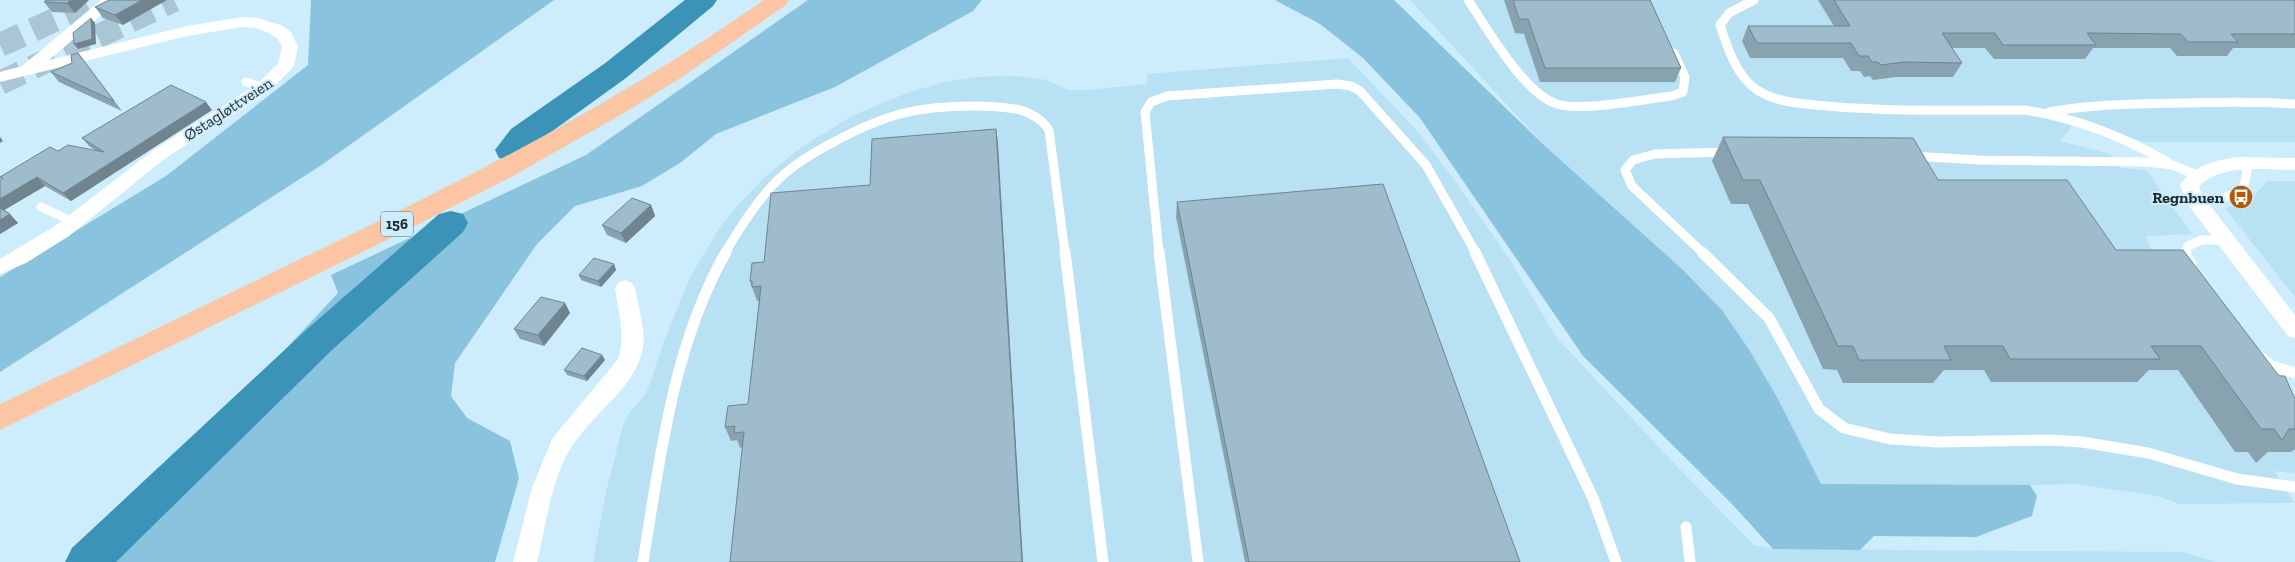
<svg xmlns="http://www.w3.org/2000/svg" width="2295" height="562" viewBox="0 0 2295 562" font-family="'Zilla Slab',serif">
<rect width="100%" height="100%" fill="#cdecfc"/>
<path fill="#b9e1f4" d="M1410 0H2295V142H2143L2078 118 2060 141 2110 154 2121 168 2146 170 2192 234 2146 236 2157 265 2295 401V473L2274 471 2295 503 2180 504 2157 496 2076 484 1980 486 1821 484 1777 397 1750 351 1722 310 1681 268 1545 146Z
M1348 58 1420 134 1456 182 1510 260 1556 337 1668 457 1754 545 1774 549 2184 552 2215 562H593L606 492 623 425 628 415 646 393 650 383 664 341 690 277 720 227 737 206 764 178 799 149 852 116 907 93 944 82 976 77 1015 76 1047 80 1068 90H1087L1147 84V74Z
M2268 181H2295V297L2225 208 2239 205 2251 199Z"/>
<path fill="#8ac3de" d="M311 0H554L320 166 0 372V277L166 176 308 65Z
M808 0H982L973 11 835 87 716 134 680 163 642 186 575 206 537 244 455 363 451 396 467 418 510 441 519 478 495 562H87L338 293 331 275 586 155Z
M1275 0H1394L1545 146 1681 268 1722 310 1750 351 1777 397 1821 484 2030 485 2037 496 2032 516 1976 537 1874 536 1860 550 1773 549 1732 504 1583 356 1420 118 1363 58 1320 24Z"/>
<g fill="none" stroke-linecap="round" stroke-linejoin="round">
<path fill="#3b93b8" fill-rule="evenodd" d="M685 0H717L713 6 626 78 533 145C523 158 516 163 499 158L495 150 511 129 604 64Z
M451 211 463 214 468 223 463 232 332 350 116 562H65L72 548 306 330 439 214Z"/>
<path stroke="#aac5d3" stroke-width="24" stroke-dasharray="24 12" stroke-linecap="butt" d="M0 45 98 0
M0 83 174 0"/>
<path stroke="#fff" stroke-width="9" d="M1468 0C1487 28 1524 94 1557 104 1581 112 1644 99 1672 96L1683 92 1685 77 1674 53
M1754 0 1729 13 1720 25C1727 47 1737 77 1757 90 1777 103 1804 104 1827 106 1893 112 1959 110 2025 110 2076 118 2124 137 2169 163
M246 82 263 88
M2049 112C2092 104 2135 104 2179 103 2218 102 2256 101 2295 104
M1911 156 1978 160 2147 162 2172 165 2197 175
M2193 197 2217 200 2240 192 2245 182 2247 170 2243 164
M41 207 74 222
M725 253C739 229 754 205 773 185 789 167 811 154 832 143 885 114 919 105 981 106 1006 107 1034 107 1049 130L1065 253
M1159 253 1145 112 1151 102 1167 96 1337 84 1351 86 1360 91 1426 165 1476 253
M1703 253 1632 186 1625 170 1633 160 1655 154 1729 152
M2186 253 2188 246 2202 240H2226"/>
<path stroke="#fff" stroke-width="11" d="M1065 252 1103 562
M1159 252 1198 562
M1475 252 1593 498 1616 562
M1702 252 1769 318 1819 409 1844 428 1890 439 1937 442 2049 440 2082 442 2148 453 2237 479 2295 487
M2186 252 2185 256 2191 263
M2261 357 2271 366 2295 373
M1686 527 1690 562
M643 562C660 458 673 345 726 252"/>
<path fill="#fff" fill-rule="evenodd" d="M101 0H119L49 60 187 26 243 17 258 18 281 25 291 32 298 47 294 66 269 92 167 157 69 236 26 263 0 274V259L55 226 155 149 257 84 278 64 282 47 278 39 269 33 256 28 243 27 187 36 0 82V72L22 66Z
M2238 157 2295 158V170C2263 170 2224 163 2199 186L2202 195 2295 315V338L2288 336 2186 202 2180 185C2192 165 2217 160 2238 157Z
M625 280 632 283 635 288C638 307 646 329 643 348 636 389 587 417 568 453 550 485 546 526 537 562H513L532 488 552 439 618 359C626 336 618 311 615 288L618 283Z"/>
<path fill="#fcc5a4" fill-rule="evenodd" d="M764 0H789L786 5 679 79 624 113 511 177 395 236 0 430V404C97 358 193 311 290 264 453 186 615 105 764 0Z"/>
</g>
<path fill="#88a2af" d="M46 0H89L75 13 52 12 44 2Z
M109 0 123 25 103 18 95 7Z
M1504 0H1650L1681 68 1675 82H1540L1524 34 1515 33Z
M1818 0H2295V48H2233L2227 56H2177L2170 48H2093L2085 59H1994L1985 48H1952L1962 63 1953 77H1896L1873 80 1870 76 1864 77 1860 71H1851L1843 58H1750L1742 41 1748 26H1834Z
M78 53 122 111 59 82 51 72 72 63Z
M212 110 71 201 45 186 4 210 18 223 0 234 2 179 0 177 58 151 95 150 90 147 82 138Z
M996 129 998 144 743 447 740 448 737 440 731 441 725 427 748 404 759 301H757L750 281 764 262 870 185Z
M1723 137 1938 180 2116 250 2293 395 2295 398V449L2291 452H2268L2256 463 2248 452H2235L2178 370H2149L2137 382H1991L1984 370H1944L1933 383H1843L1837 370 1823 369 1748 204H1731L1712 161Z
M1177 202 1520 562H1245L1176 217Z
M651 205 655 216 626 243 607 235 602 225Z
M614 264 616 270 601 287 581 280 579 275Z
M565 303 570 313 544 346 520 339 514 329Z
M602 355 605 360 587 381 567 375 564 370Z"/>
<path fill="#6f848e" d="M71 0H89L75 13 67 3Z
M142 0H167L123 25 115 15Z
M91 18 95 23 96 44 78 49 74 44Z
M206 102 212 110 71 201 63 193Z
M996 129 998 144 1023 562H1022Z
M0 137 3 141 0 143Z
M37 177 45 186 1 212 0 211V199Z
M651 205 655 216 626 243 621 233Z
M10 214 18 223 0 234V220Z
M614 264 616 270 601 287 598 281Z
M565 303 570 313 544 346 538 335Z
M602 355 605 360 587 381 584 376Z"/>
<path fill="#9ebccb" stroke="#6f848e" d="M46 0H71L67 3 44 2Z
M109 0H142L115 15 95 7Z
M1513 0H1650L1681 68H1545L1528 19H1519Z
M1834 0H2295V34H2231L2238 42H2188L2181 34 2087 33 2096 45H2003L1995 33H1942L1962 63 1904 62 1881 65 1878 62H1872L1868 56H1859L1851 43H1757L1748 26H1850Z
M91 18 92 39 74 44 73 33Z
M78 53 114 101 51 72 72 63 71 55Z
M171 85 206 102 63 193 37 177 0 199V180L3 178 0 177 50 147 58 151 68 145 104 152 82 138Z
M996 129 1022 562H730L744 432 734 433 735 426 725 427 728 406 748 404 761 286 752 287V281H750L752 263 764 262 771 193 870 185 872 139Z
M1723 137 1913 138 1938 180H2067L2116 250H2183L2279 376H2285L2293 395 2295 398V429H2289L2282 440 2274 429H2261L2201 346H2151L2160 359H2010L2003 346H1944L1951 360H1859L1853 346H1838L1760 180H1743Z
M1383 184 1520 562H1249L1177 202Z
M632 198 651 205 621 233 602 225Z
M0 208 10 214 0 220Z
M594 258 614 264 598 281 579 275Z
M541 297 565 303 538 335 514 329Z
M582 348 602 355 584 376 564 370Z"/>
<defs>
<g id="bus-disc" transform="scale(1.25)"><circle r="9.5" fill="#b55706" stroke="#cdecfc"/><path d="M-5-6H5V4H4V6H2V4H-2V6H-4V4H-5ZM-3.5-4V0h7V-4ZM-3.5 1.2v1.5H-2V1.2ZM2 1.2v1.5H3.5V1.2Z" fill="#fff"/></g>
</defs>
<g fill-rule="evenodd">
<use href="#bus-disc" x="2241" y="197"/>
</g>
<g text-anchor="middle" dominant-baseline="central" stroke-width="4" stroke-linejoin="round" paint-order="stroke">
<rect fill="#cdecfc" stroke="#52646d" stroke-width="1" x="381" y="211.5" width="32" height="25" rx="4"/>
<g font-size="15" font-weight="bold" fill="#1e2a30">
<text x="397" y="224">156</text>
</g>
<g font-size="16" fill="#1e2a30" stroke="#cdecfc">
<text transform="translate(228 109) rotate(-33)">Østagløttveien</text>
</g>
<g font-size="16" font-weight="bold" fill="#1e2a30" stroke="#cdecfc" text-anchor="end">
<text x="2224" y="197">Regnbuen</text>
</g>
</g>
</svg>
